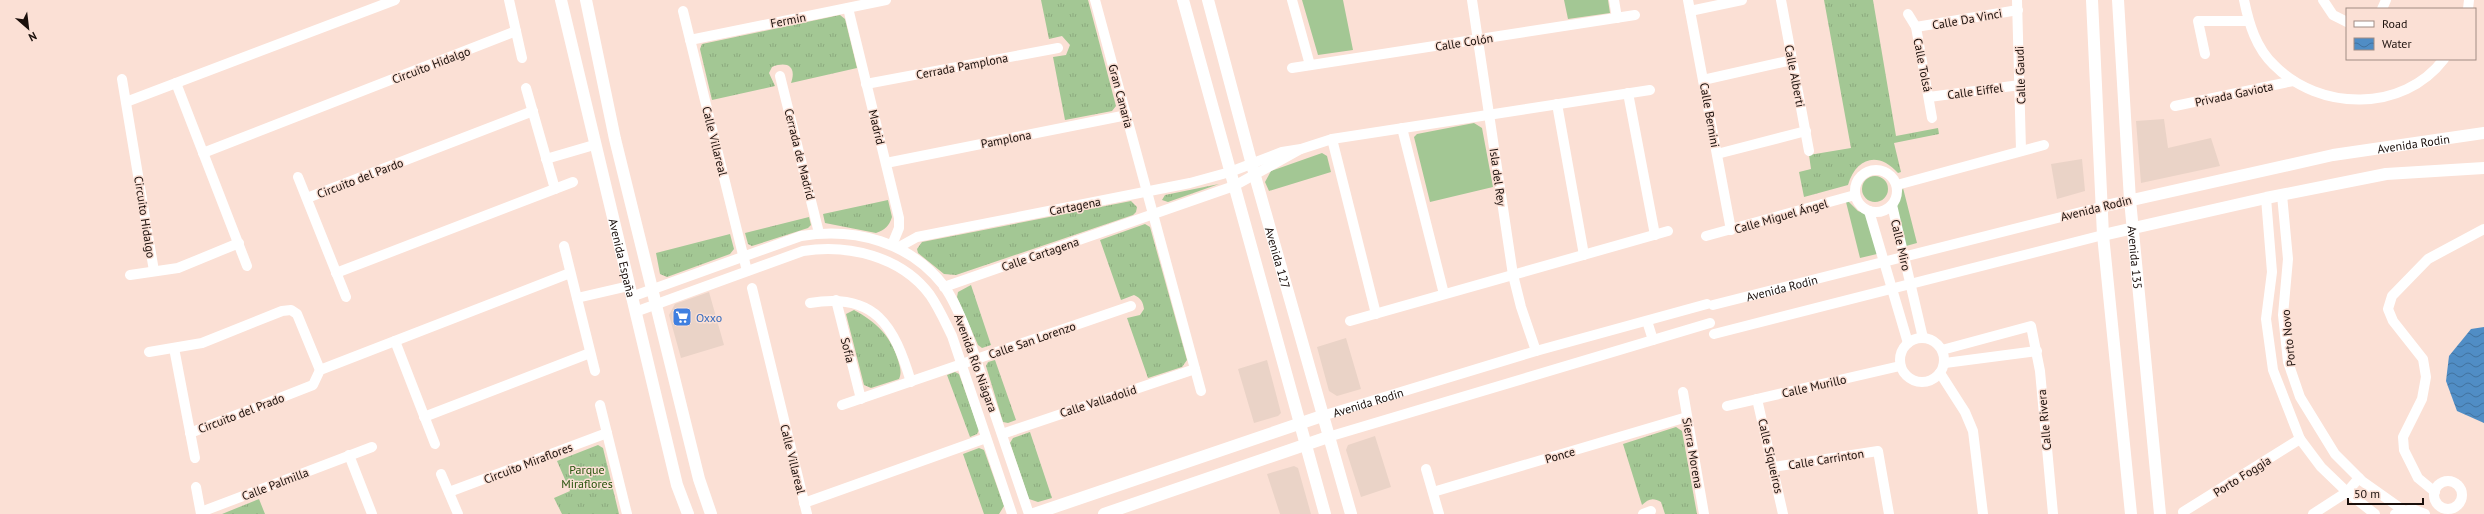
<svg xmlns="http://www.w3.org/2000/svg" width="2484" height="514" viewBox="0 0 2484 514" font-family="'PT Sans',sans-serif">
<defs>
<pattern id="grass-tufts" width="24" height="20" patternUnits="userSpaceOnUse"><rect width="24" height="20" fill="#a3c794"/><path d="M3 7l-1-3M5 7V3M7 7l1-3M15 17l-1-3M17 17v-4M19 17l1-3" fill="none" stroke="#8caa7e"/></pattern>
<pattern id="water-waves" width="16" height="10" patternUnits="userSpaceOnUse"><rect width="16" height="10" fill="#508dc5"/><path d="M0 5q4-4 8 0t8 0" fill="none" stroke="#42729e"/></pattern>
</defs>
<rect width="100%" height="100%" fill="#fbe0d5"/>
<path fill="#ead3c7" d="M2164 119 2168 148 2211 138 2220 166 2141 183 2136 121Z
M2082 159 2085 191 2057 199 2051 164Z
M709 292 724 345 681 358 669 315 675 304Z
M1346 338 1361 389 1337 396 1329 391 1317 347Z
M1267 360 1281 413 1278 416 1254 423 1238 369Z
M1375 436 1391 487 1361 497 1346 450 1348 445Z
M1294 466 1298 468 1311 514H1280L1267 474Z"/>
<path fill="url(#grass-tufts)" d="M1041 0H1088L1116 106 1112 111 1065 120 1053 57 1066 55 1070 45 1062 36 1049 39Z
M1824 0H1873L1896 136 1938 128 1939 134 1894 143 1901 172 1898 173C1879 151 1856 157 1848 185L1804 197 1799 172 1811 169 1809 155 1851 148Z
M840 15 845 19 857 68 791 83C797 66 787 61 772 67L769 73 775 86 712 100 700 49 702 44Z
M1219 184 1168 202 1162 200 1165 195Z
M888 200 892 217C889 226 885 230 876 233L825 223 823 214Z
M1131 201 1137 207 1136 212 1133 215 956 275 944 274 918 253 917 249 922 242Z
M809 217 811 225 808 228 752 246 748 244 745 233Z
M1145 224 1150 227 1187 360 1182 367 1148 378 1127 318 1140 315 1144 309C1143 302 1141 298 1134 295L1121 300 1100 240Z
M730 234 734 249 730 254 667 277 660 274 656 253Z
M971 285 991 345 982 348 978 345 957 297 958 292Z
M854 310C876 322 891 336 898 360 900 367 902 372 899 379L871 388 864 385 846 314Z
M995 360 1016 420 1008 423 1003 422 986 366 988 362Z
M955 372 959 374 979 430 977 434 970 437 947 375Z
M1676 427 1682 431 1697 514H1665L1661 502C1653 497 1648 499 1642 505L1623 444Z
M1030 432 1052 498 1038 502 1029 499 1010 443 1013 438Z
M598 445 603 448 619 514H562L554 498 570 491 557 461Z
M979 448 984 450 1004 506 999 514H984L963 454Z
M259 499 265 514H222Z"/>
<path fill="#a3c794" d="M1302 0H1343L1353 50 1318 55Z
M1564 0H1608L1610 13 1568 19Z
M1474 123 1482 128 1493 187 1430 202 1414 137 1417 134Z
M1322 153 1327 156 1331 172 1269 191 1265 182 1271 171Z
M1862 189a13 13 0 1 1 26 0a13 13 0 1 1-26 0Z
M1903 188 1917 243 1906 246 1895 207Z
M1848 201 1858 211 1866 214 1877 254 1860 258 1846 202Z"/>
<path fill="url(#water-waves)" d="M2484 327V423L2457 411 2446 381 2449 356 2471 329Z"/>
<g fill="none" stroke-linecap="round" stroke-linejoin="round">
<g stroke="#fff" stroke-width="10">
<path d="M509 0 522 58"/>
<path d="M1095 0 1201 391"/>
<path d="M1292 0 1310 65"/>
<path d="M1472 0 1513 275 1521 307 1536 351"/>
<path d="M1614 0 1617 18"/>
<path d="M1688 0 1731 230"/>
<path d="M1781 0 1809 151"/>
<path d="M2017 0 2021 150"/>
<path d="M2244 0C2249 24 2256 48 2274 65 2319 111 2403 113 2444 59"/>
<path d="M2323 0 2333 15 2347 22"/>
<path d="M848 8 899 218V228L892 245"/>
<path d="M2382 9 2386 0"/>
<path d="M2468 9 2469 0"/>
<path d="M683 11 747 271"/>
<path d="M1690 11 1742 0"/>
<path d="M1908 14 1916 27 1932 118"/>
<path d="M1916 27 2018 10"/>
<path d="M690 40 886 0"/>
<path d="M2205 54 2198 21H2248"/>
<path d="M1292 68 1635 15"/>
<path d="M780 76 819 233"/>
<path d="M122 79 154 271"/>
<path d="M1703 80 1792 60"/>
<path d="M176 83 247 266"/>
<path d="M866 84 1058 48"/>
<path d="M526 88 555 189"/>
<path d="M1628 93 1655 235"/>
<path d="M1929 97 2020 85"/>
<path d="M126 102 395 0"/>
<path d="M1557 104 1584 255"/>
<path d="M2175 106 2293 81"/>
<path d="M1402 128 1444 294"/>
<path d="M1332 139 1376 314"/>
<path d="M203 153 516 31"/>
<path d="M1717 154 1806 131"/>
<path d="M546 159 594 145"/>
<path d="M886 163 1127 115"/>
<circle cx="1876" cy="191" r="21"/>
<path d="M298 177 346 297"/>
<path d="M1897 185 2044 145"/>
<path d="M2282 195 2288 259 2283 315 2288 362 2300 397 2335 454 2362 481 2403 510"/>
<path d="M307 198 533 111"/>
<path d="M2266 198 2272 272 2266 319 2273 370 2300 439 2321 467 2347 492 2375 514"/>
<path d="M1892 205 1923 338"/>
<path d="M1869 211 1908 343"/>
<path d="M1706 236 1855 195"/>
<path d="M564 246 595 371"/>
<path d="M899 247 917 237 1190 183 1230 172 1282 152 1301 149 1332 139 1650 90"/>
<path d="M336 273 573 182"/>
<path d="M130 275 178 268 239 243"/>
<path d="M944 287 1234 186 1299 150"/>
<path d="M752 288 807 514"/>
<path d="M631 297 801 236C855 227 910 242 944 286 954 300 960 315 966 330L1029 514"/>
<path d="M577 298 629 286"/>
<path d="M836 300 861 399"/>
<path d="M810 303C876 292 894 326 911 382"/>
<path id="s1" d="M1713 305 2101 207"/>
<path d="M635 312 803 251C848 244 901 256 930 295 939 308 945 322 952 336L1012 514"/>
<path d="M1350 321 1668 231"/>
<path d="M1647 321 1653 340"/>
<path d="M1714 334 2103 235"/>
<circle cx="1922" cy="360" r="22"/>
<path d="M395 341 435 444"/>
<path d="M174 348 195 458"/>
<path d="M1942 350 2031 326 2040 371 2053 514"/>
<path d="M149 352 202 343 282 311 291 310 297 314 320 370"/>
<path d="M1945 363 2037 351"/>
<path d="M1940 373 1965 412 1973 431 1983 514"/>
<path d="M1683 392 1704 514"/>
<path d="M1757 399 1783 514"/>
<path d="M600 405 627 514"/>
<path d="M842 405 1131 306"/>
<path d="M1727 406 1900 366"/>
<path id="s2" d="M1322 416 1536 351 1707 304"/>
<path d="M424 417 590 353"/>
<path d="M190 433 313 385 320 370 570 273"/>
<path d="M1002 434 1195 369"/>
<path d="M1328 437 1710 323"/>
<path d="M349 455 372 514"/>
<path d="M1773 467 1878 451 1889 514"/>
<path d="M1426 469 1439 514"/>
<path d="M441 474 458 514"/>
<circle cx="2448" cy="495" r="14"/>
<path d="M196 487 201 514"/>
<path d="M449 492 607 433"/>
<path d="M1433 492 1687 417"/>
<path d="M2435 492 2418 478 2404 450 2403 437 2422 399 2426 377 2423 359 2393 321 2388 309 2392 296 2428 259 2484 229"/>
<path d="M804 503 986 438"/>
<path d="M201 512 372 447"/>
<path d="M2183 512 2300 439"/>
<path d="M1643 514 1651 511"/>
<path d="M2313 514 2347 492 2359 478"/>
<path d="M2395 514 2412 509 2425 514"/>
</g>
<g stroke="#fff" stroke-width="12">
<path id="s3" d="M561 0 677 485 688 514"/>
<path d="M586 0 615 139 699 479 711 514"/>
<path d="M1183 0 1325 514"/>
<path id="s4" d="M1208 0 1255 176 1351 514"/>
<path d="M2092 0 2103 235 2131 514"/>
<path id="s5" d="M2118 0 2130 200 2160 514"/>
<path id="s6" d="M2101 207 2333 155 2484 133"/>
<path d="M2103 235 2266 198 2386 174 2484 168"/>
<path d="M1034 514 1322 416"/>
<path d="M1104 514 1328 437"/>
</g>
</g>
<defs>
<g id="supermarket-square" transform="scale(1)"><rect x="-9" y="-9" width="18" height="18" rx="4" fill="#3f7fe0" stroke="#fbe0d5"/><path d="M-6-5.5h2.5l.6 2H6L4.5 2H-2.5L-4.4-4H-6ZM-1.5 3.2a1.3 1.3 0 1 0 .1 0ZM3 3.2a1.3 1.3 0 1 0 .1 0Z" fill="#fff"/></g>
</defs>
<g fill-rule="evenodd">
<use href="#supermarket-square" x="682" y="317"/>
</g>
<g text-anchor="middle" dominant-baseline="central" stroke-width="3" stroke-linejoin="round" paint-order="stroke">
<g font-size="12" fill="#1a0f0b" stroke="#fbe0d5">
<text transform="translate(1967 19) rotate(-10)">Calle Da Vinci</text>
<text transform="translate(788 20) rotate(-11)">Fermin</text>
<text transform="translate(1464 42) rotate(-9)">Calle Colón</text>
<text transform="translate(431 65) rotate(-21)">Circuito Hidalgo</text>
<text transform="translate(1923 65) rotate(79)">Calle Tolsá</text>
<text transform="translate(962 66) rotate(-11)">Cerrada Pamplona</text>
<text transform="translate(2020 75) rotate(-92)">Calle Gaudi</text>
<text transform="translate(1795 76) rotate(79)">Calle Alberti</text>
<text transform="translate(1975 91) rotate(-8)">Calle Eiffel</text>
<text transform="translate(2234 94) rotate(-12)">Privada Gaviota</text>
<text transform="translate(1121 96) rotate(75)">Gran Canaria</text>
<text transform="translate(1710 115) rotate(80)">Calle Bernini</text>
<text transform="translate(877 127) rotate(77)">Madrid</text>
<text transform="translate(1006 139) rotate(-11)">Pamplona</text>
<text transform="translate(715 141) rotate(76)">Calle Villareal</text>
<text stroke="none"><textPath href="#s6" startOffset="319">Avenida Rodin</textPath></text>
<text transform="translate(800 154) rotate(76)">Cerrada de Madrid</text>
<text transform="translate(1498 177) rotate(82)">Isla del Rey</text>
<text transform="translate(360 178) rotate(-21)">Circuito del Pardo</text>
<text transform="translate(1075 206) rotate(-11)">Cartagena</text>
<text transform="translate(2096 208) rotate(-14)">Avenida Rodin</text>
<text transform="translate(1781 216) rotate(-16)">Calle Miguel Ángel</text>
<text transform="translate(145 217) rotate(81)">Circuito Hidalgo</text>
<text transform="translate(1901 245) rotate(77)">Calle Miro</text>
<text transform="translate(1040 254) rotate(-19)">Calle Cartagena</text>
<text stroke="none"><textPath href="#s5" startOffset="258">Avenida 135</textPath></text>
<text stroke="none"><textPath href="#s3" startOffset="265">Avenida España</textPath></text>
<text stroke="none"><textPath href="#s4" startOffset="267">Avenida 127</textPath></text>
<text stroke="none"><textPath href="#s1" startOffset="71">Avenida Rodin</textPath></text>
<text transform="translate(2288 338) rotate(-96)">Porto Novo</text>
<text transform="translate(1032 340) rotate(-19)">Calle San Lorenzo</text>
<text transform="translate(848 350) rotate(76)">Sofía</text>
<text transform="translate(976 363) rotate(70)">Avenida Río Niágara</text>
<text transform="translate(1814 386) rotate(-13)">Calle Murillo</text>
<text transform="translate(1098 401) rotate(-18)">Calle Valladolid</text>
<text stroke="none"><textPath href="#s2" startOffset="48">Avenida Rodin</textPath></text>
<text transform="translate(241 413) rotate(-21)">Circuito del Prado</text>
<text transform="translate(2044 420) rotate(-95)">Calle Rivera</text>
<text transform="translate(1693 453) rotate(80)">Sierra Morena</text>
<text transform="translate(1560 455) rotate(-16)">Ponce</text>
<text transform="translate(1771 456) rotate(77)">Calle Siqueiros</text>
<text transform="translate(793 459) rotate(76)">Calle Villareal</text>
<text transform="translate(1826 459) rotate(-9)">Calle Carrinton</text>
<text transform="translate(528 463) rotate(-21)">Circuito Miraflores</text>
<text transform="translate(2242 476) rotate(-32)">Porto Foggia</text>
<text transform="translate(275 484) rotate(-21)">Calle Palmilla</text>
</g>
<g font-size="12" fill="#366cbe" stroke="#fbe0d5" text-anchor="start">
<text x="696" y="317">Oxxo</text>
</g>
<g font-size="12" fill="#26520b" stroke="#fbe0d5">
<text x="587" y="469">Parque<tspan x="587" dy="14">Miraflores</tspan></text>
</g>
</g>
<rect x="2346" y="8" width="130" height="52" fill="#fbe0d5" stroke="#a18c84"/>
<rect x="2354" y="21" width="20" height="6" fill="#ffffff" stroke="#a18c84"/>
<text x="2382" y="28" font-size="12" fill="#1a0f0b">Road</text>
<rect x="2354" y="38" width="20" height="12" fill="url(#water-waves)" stroke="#a18c84"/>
<text x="2382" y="48" font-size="12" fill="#1a0f0b">Water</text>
<g transform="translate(28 28) rotate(152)" stroke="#fbe0d5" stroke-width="3" paint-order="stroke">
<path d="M0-3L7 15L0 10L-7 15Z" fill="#1a0f0b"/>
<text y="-6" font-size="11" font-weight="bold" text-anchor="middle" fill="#1a0f0b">N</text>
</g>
<path d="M2348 498v6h75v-6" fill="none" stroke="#1a0f0b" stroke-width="2"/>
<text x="2354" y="498" font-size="12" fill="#1a0f0b" stroke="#fbe0d5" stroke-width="3" paint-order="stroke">50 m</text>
</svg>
